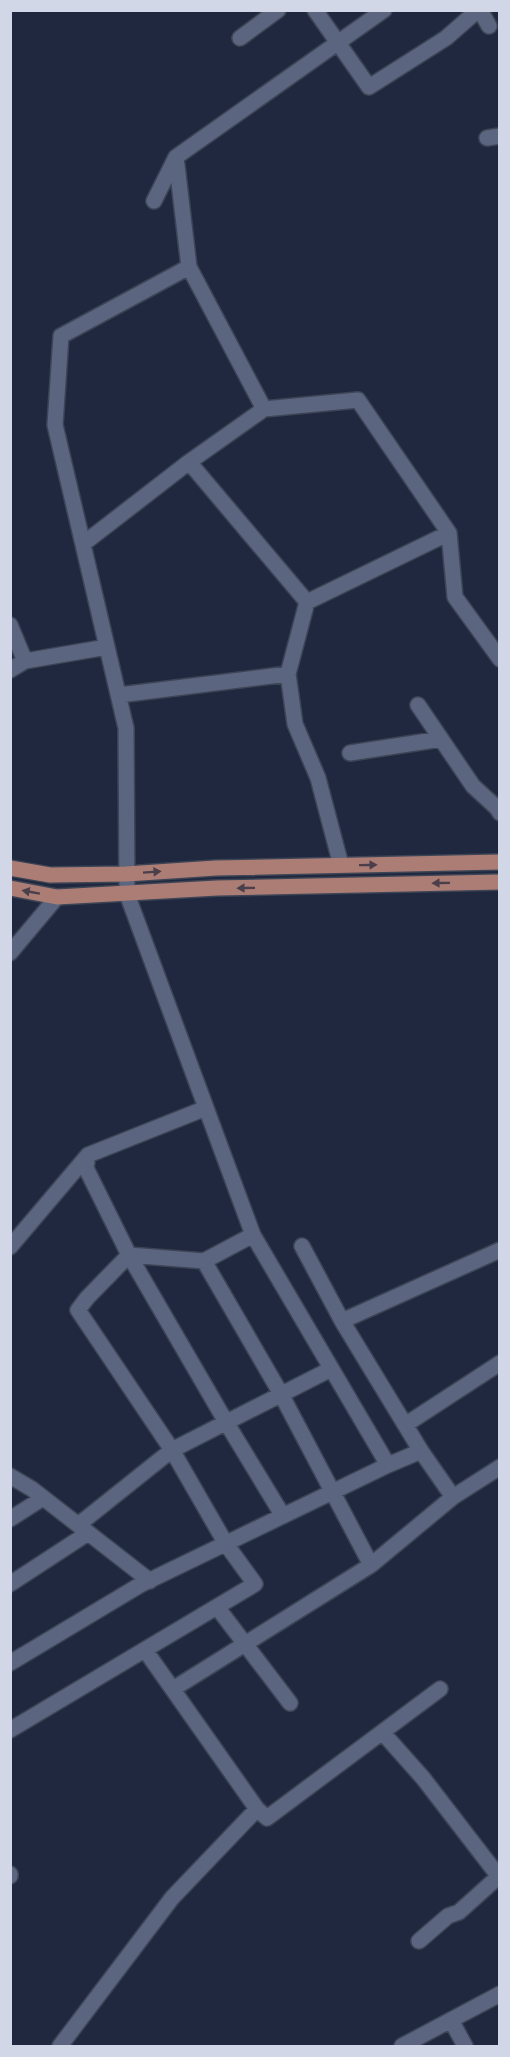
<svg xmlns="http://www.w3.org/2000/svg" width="510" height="2057" viewBox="0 0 510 2057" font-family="Raleway,sans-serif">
<rect width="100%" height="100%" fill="#1f283e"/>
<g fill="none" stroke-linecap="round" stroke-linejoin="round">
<g stroke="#3d4456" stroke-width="18">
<path id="minor" d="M315 10 369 87 446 38 478 10
M480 10 489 26
M240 38 278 10
M487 138 500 136
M154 201 176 157
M264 409 358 400 449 533
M189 462 307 602 288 674
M83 544 189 462 264 409 189 267
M307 602 449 533 455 597 500 659
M10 625 25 661 10 670
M25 661 107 647
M119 695 288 674 295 724 318 778 341 865
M418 705 473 786 497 808 500 813
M350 753 441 739
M10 953 57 897
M88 1155 86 1168 129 1255 226 1422 283 1516
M302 1246 342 1321 500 1250
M10 1247 88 1155 206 1108
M129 1255 204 1261 253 1235
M342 1321 421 1451
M405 1425 500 1363
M388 1465 421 1451 453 1497 500 1467
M10 1476 32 1489 150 1581
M10 1519 43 1498
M78 1525 172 1450 331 1369
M371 1565 453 1497
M10 1584 88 1533
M217 1607 290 1703
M10 1663 140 1585 388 1465 253 1235 127 894 126 728 55 425 61 336 189 267 176 157 384 10
M173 1689 371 1565 281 1394 204 1261
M10 1730 255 1584 226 1544 172 1450 78 1310 87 1298 129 1255
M383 1733 423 1778 500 1878
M257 1809 267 1818 440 1689
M10 1874V1876
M419 1941 448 1916 459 1912 498 1877
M451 2020 465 2046
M60 2046 172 1898 257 1809 145 1650
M402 2046 500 1994"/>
</g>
<g stroke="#3d4456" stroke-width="18">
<path id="major" d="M10 868 50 875 126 874 216 868 500 862
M10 888 57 897 217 888 500 882"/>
</g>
<use href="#minor" stroke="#5b657f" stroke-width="15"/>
<use href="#major" stroke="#ac7d75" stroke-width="15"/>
</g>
<defs><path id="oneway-solid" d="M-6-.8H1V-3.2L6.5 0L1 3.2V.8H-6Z" transform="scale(1.5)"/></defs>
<g fill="#4a3f4a">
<use href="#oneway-solid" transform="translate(368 865) rotate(-1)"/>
<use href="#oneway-solid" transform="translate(152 872) rotate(-4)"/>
<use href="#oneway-solid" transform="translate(441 883) rotate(179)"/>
<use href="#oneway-solid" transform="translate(246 888) rotate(179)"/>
<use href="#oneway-solid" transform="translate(31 892) rotate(-170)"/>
</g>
<rect width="510" height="2057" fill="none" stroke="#d1d7e6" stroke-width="24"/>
</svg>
